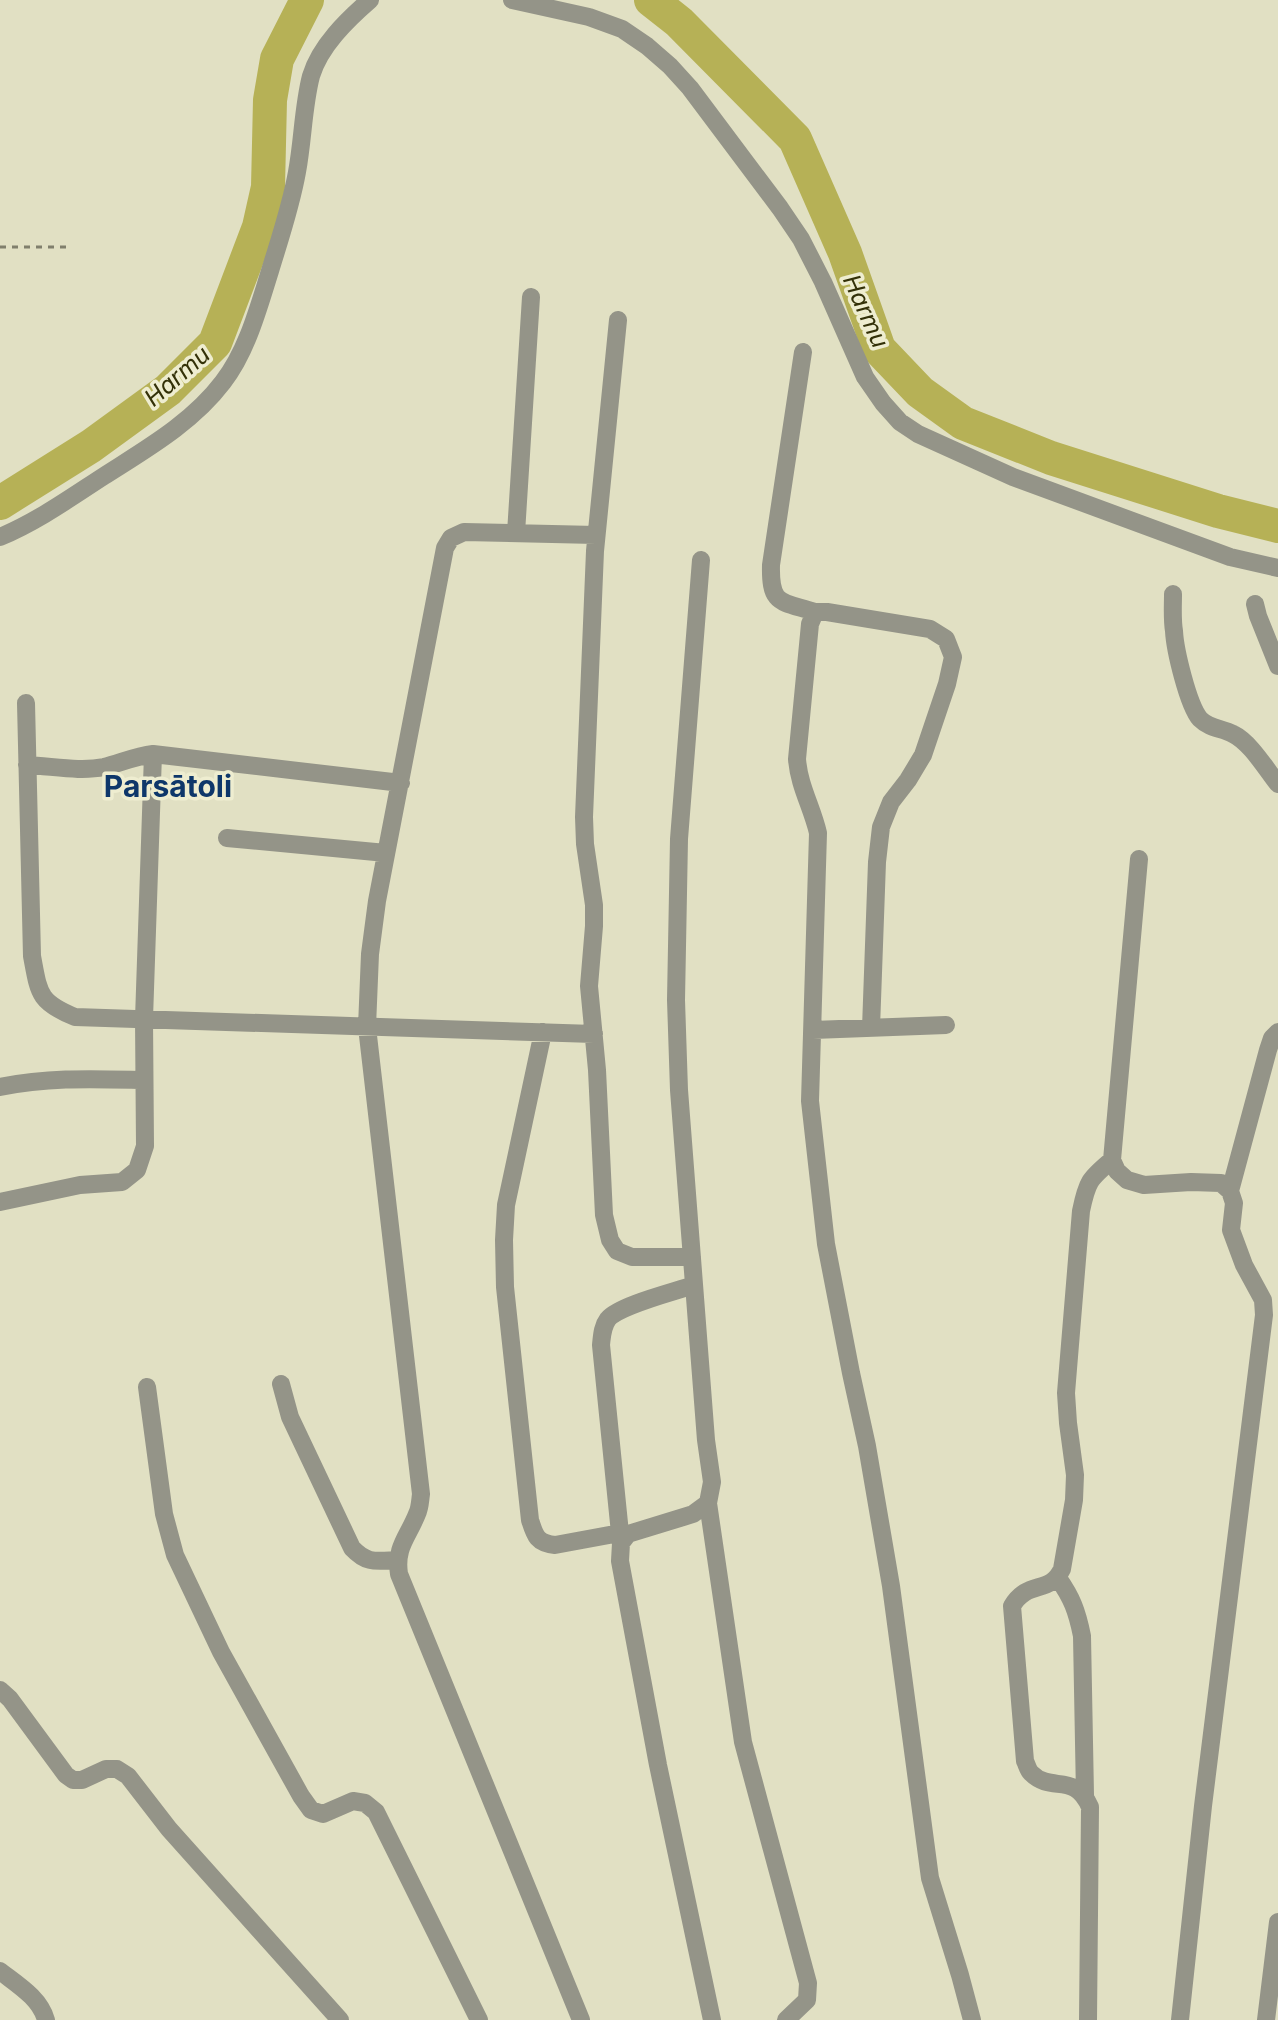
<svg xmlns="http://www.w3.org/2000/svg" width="1278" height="2020" viewBox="0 0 1278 2020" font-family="Inter,sans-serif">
<rect width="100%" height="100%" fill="#e1e0c3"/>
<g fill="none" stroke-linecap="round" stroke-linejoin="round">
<path stroke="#b6b156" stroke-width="34" d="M651 0 679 22 795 139 845 253 879 349 920 392 963 423 1051 458 1218 511 1278 526
M0 503 91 446 168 390 215 343 259 227 268 187 270 100 277 59 307 0"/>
<path stroke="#807f6c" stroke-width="3" stroke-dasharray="6 6" stroke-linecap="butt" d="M0 247H69"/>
<path stroke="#949488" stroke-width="18" d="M512 0 589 17 622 29 647 46 670 66 690 88 780 208 801 239 823 282 865 377 883 403 900 422 918 434 1013 477 1230 557 1278 568
M618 320 595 551 584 817 585 844 594 905V926L589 986 597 1070 604 1215 610 1240 617 1251 632 1257H692
M803 352 771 565C770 606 781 601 815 612
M516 533 531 297
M0 537C38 521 70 498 104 476 146 449 192 423 223 382 247 351 258 309 270 271 280 238 291 206 297 172 303 140 303 107 311 76 320 46 347 20 370 0
M701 560 679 839 676 1000 679 1090 706 1440 712 1482 708 1503 693 1514 628 1534 621 1543 620 1561 658 1765 712 2020
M1173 594C1173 606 1172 619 1174 631 1175 650 1188 705 1200 719 1210 729 1222 728 1233 734 1250 742 1266 769 1278 784
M1255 604 1258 616 1278 666
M26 703 32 956C39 993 38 1002 75 1017L594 1034
M27 765C52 766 80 772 104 767 120 763 136 756 153 754L401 783
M227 838 386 853
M1139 859 1112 1160 1117 1171 1127 1180 1144 1185 1191 1182 1221 1183 1230 1191 1234 1203 1231 1230 1244 1265 1263 1300 1264 1315 1203 1806 1180 2020
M871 1028 877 862 881 827 891 802 908 780 923 755 947 684 953 657 946 639 930 629 827 612H815L810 624 797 759C799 786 812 807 818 833L810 1101 826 1244 851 1373 867 1446 891 1586 930 1878 960 1975 972 2020
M813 1030 946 1025
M543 1032 506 1205 504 1240 505 1287 530 1520C535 1536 537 1543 555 1545L620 1533
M0 1087C49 1077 94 1079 144 1080
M1230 1191 1268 1050 1272 1038 1278 1032
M0 1202 80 1185 122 1182 137 1170 145 1146 144 1019 153 754
M281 1384 290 1417 352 1548C367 1564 376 1561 397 1560
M147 1387 164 1514 175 1555 221 1652 301 1796 311 1810 323 1814 353 1801 365 1803 376 1812 479 2020
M708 1503 743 1742 808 1983 807 2000 786 2020
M621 1543 601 1345C602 1336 602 1327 608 1319 620 1305 674 1292 694 1285
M1058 1578C1072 1598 1077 1611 1082 1636L1085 1795
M0 1690 10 1699 66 1775 73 1780H82L106 1769H117L128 1776 169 1829 340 2020
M0 1971C18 1985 40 1998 46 2020
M581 2020 399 1574C395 1547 408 1537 417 1514 420 1508 420 1501 421 1494L367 1027 370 954 377 901 445 548 451 538 464 532 596 535
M1088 2020 1090 1807C1074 1771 1052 1794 1031 1773 1028 1770 1027 1765 1025 1761L1012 1606C1028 1579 1050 1595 1062 1569L1074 1500 1075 1475 1068 1423 1066 1393 1081 1211C1087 1182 1089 1179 1112 1160
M1266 2020 1278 1922"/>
</g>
<g text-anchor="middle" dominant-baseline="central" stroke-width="7" stroke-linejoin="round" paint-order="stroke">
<g font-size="24" font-style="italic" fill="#333108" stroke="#eeedd0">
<text transform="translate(866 311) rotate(66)">Harmu</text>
<text transform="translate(177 376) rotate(-41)">Harmu</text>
</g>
<g font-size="30" font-weight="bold" fill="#0e376a" stroke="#eeedd0">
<text x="168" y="786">Parsātoli</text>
</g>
</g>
</svg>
